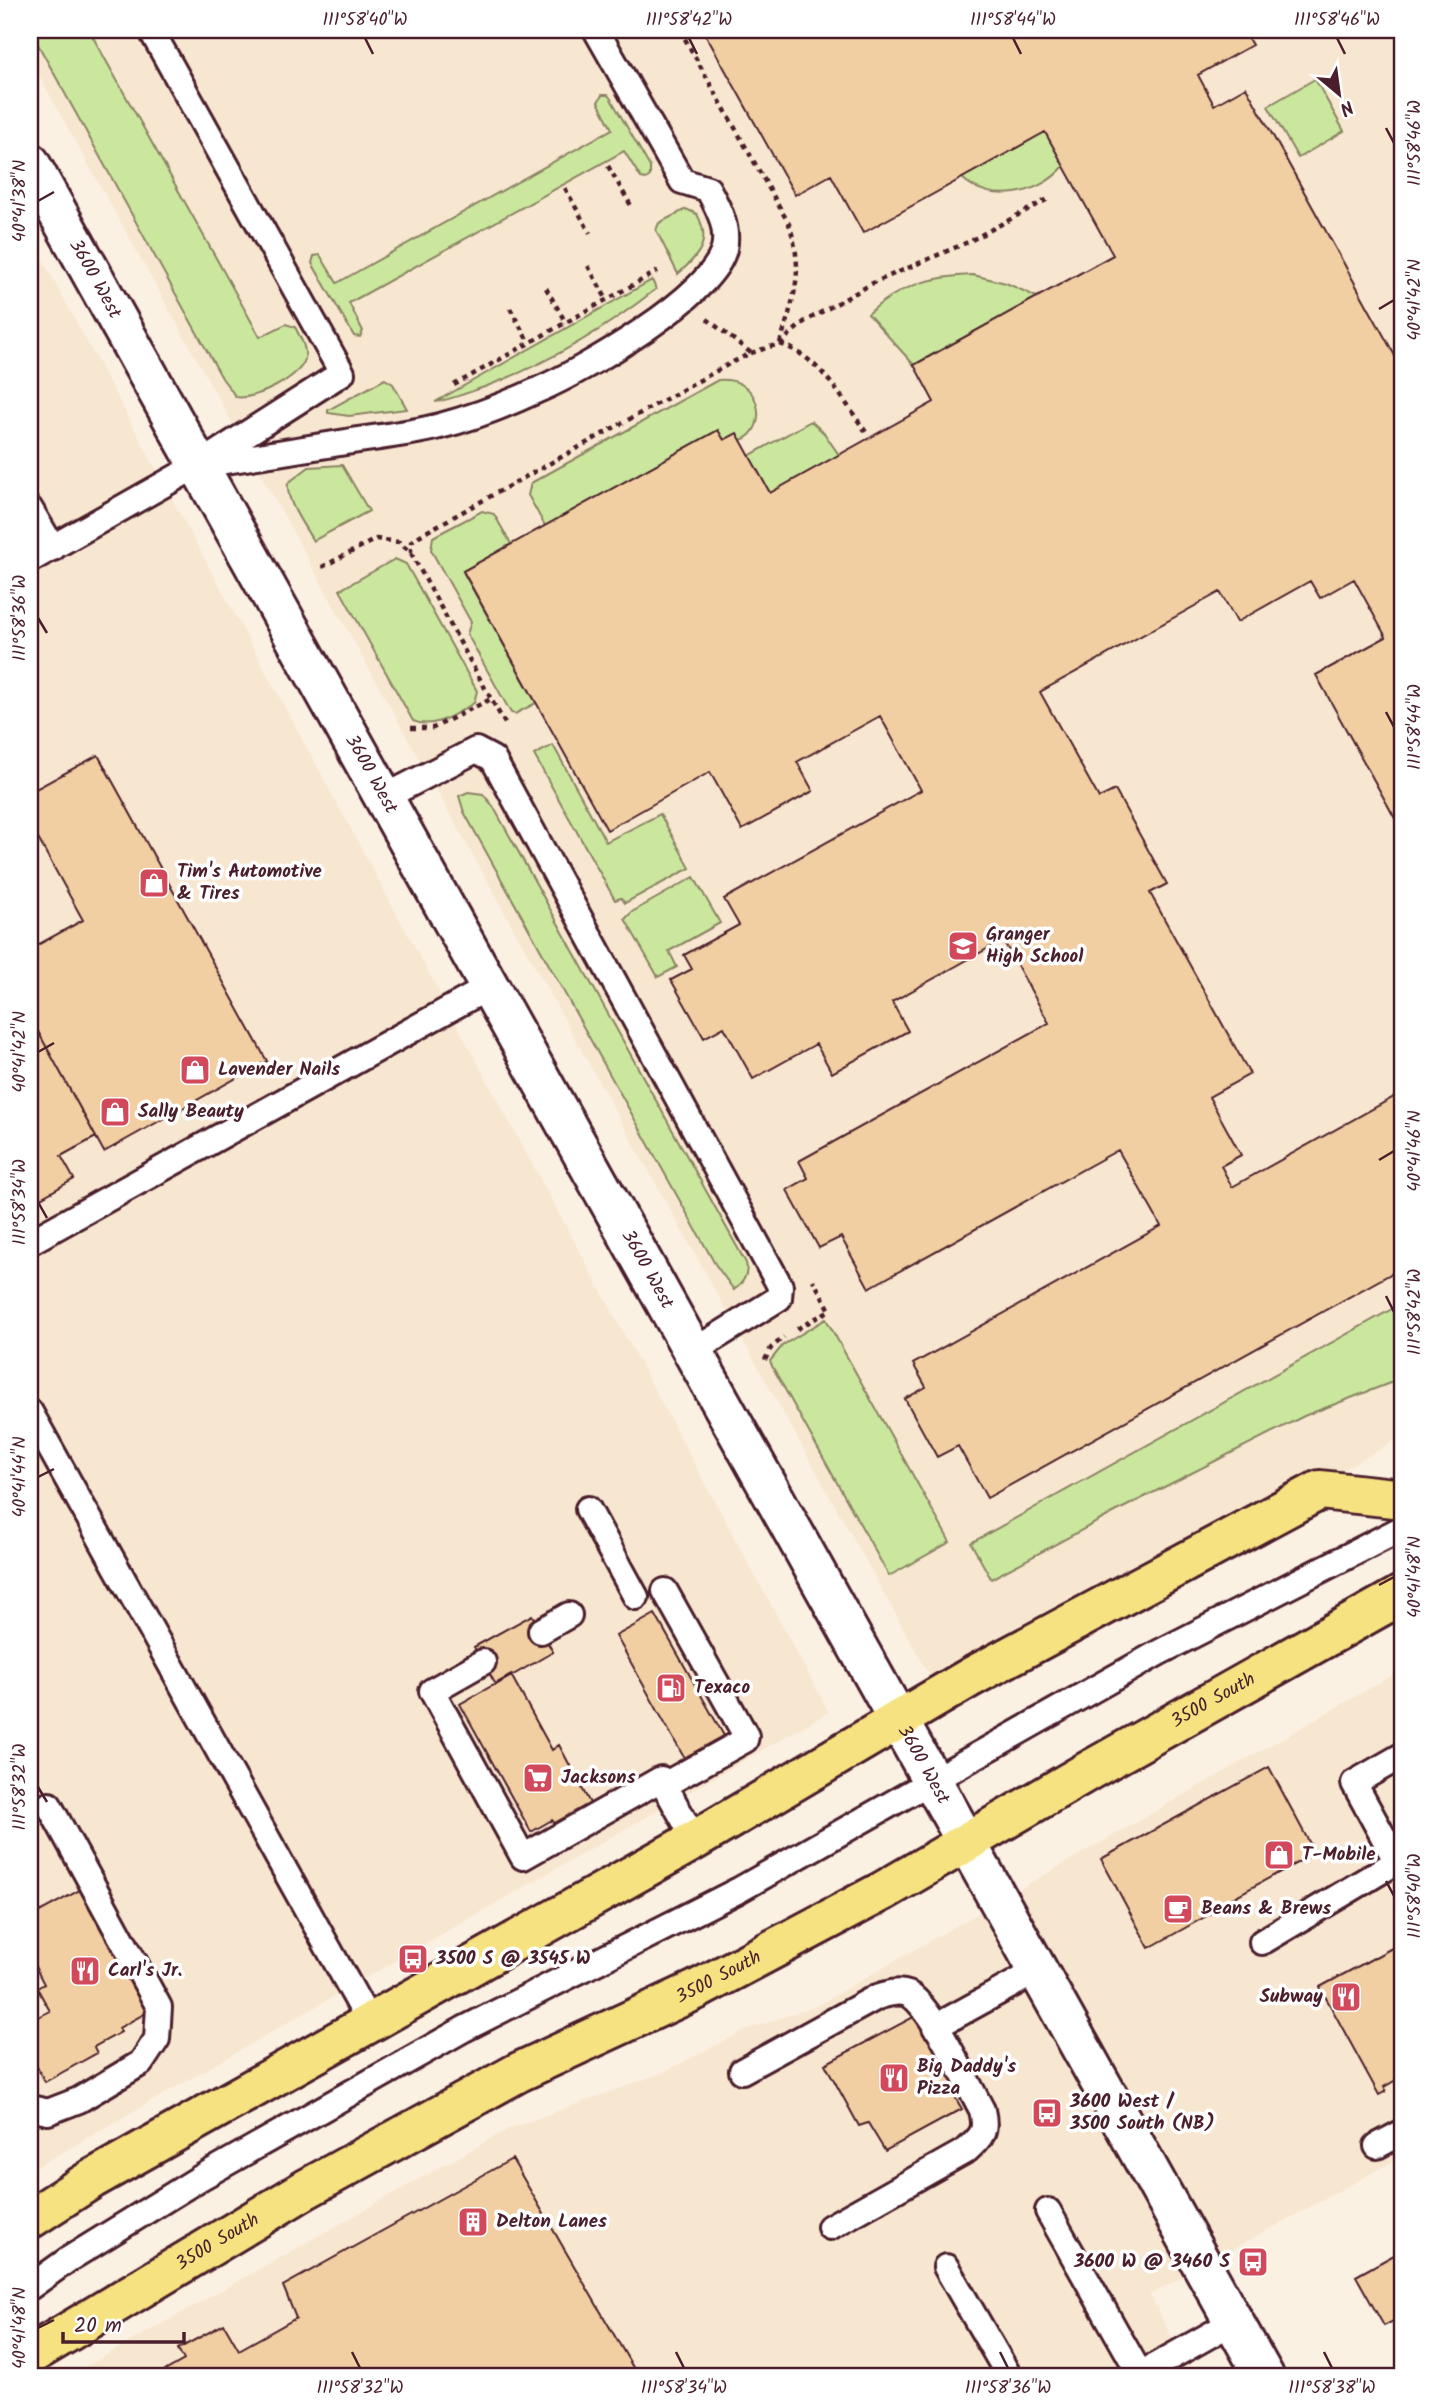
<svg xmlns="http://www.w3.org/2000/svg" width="1433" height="2406" viewBox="0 0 1433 2406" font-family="Kalam,sans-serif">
<rect width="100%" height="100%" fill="#fbf1e3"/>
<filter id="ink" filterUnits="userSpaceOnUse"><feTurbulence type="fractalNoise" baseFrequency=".0143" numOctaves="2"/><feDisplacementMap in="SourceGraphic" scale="14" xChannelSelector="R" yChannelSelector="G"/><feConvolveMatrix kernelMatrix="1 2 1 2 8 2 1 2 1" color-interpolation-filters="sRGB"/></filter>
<g filter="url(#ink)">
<path fill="#f8e7d0" d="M30 30H1403V1436L942 1698 30 60Z
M30 236 829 1712 30 2171Z
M1403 1669V2156L1150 2295 1187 2366 1168 2376H69L508 2129 664 2072 745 2030 816 2006Z"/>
<path fill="#cbe79e" stroke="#8a8364" stroke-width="2" d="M30 30H89L260 337 286 324 295 327C300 337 307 348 305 359 301 377 254 401 236 397L222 378Z
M1315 79 1344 131 1298 158 1268 106Z
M602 95H608L611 99 650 167V176L646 179 641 178 624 151 349 303 363 331 360 337 354 336 312 263 314 256 320 255 337 283 612 129 598 102Z
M1045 132 1064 166C1040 195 991 205 962 178Z
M686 209 697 214C712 242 699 255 678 274L656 230 659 223Z
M973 275 1006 283 1037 297 914 365 868 314C898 286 932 276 973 275Z
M652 280 656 289C604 330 549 363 487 386 470 392 453 399 435 402Z
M385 379 393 384 407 409 349 416 328 413V410Z
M718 380C762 375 770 431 741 440 736 442 729 440 724 440L718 430 545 526 528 495 531 483Z
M811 421 824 433 839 455 770 493 749 456Z
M342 465 369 511 313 541C304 525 286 502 288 483L309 467Z
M482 511 494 514 511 544 463 572 536 703 515 714 511 713 467 634 471 622 431 550 433 537Z
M395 559 406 564 477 691 474 703C455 714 434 730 413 721L340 590Z
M553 745 606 842 660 814 690 868 625 903 621 898 615 900 534 755Z
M468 792 483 794 493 806 746 1263C749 1274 743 1283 734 1290L715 1264 464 812 459 796Z
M694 877 720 923 669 951 677 967 658 977 625 919 632 912Z
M1403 1303V1378L1304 1416 1119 1510 991 1579 971 1543Z
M826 1319 950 1542 889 1576 772 1366 770 1361 783 1345Z"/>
<path fill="#f2cfa3" stroke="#4a1f2b" stroke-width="2" d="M703 30H1243L1252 45 1198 75 1214 105 1246 87 1399 363 1403 361V833L1316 675 1386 637 1354 579 1320 598 1310 581 1237 622 1220 592 1040 692 1099 798 1115 790 1167 884 1150 893 1250 1074 1209 1097 1241 1155 1221 1166 1232 1187 1403 1092V1267L987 1498 958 1446 937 1457 905 1399 926 1387 913 1364 1161 1226 1118 1150 869 1288 841 1237 819 1248 787 1190 808 1178 799 1161 1049 1023 1003 940 892 1002 908 1031 832 1073 816 1044 753 1079 724 1027 704 1038 671 980 692 969 684 955 739 925 724 899 921 790 880 716 797 762 813 791 742 830 710 772 607 830 463 571 718 430 724 440 737 433 770 493 934 402 914 365 1113 255 1045 132 863 233 831 175 795 195Z
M98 755 267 1061 104 1152 30 1017V949L83 920 30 824V792Z
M30 1017 96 1137 61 1156 74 1179 30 1204Z
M655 1614 727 1741 687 1763 616 1636Z
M532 1615 553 1652 496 1685 474 1647Z
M511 1675 552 1750 559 1745 591 1805 556 1825 552 1820 531 1832 460 1704Z
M1269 1767 1315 1853 1212 1909V1913L1149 1948 1101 1859Z
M87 1886 153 2009 119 2028 121 2032 94 2047 97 2053 45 2082 30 2054V2021L50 2011 37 1988 44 1984 30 1957V1917Z
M1403 1942V2076L1384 2087 1386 2091 1379 2095 1320 1987Z
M919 2014 963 2092 955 2097 962 2109 885 2151 868 2123 859 2126 825 2064Z
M512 2159 638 2376H156L184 2360 178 2349 224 2324 239 2350 296 2318 283 2286Z
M1403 2250V2316L1384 2326 1356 2276Z"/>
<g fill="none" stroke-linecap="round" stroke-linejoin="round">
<g stroke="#4a1f2b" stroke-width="30">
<path id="service" d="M198 465C248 458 297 450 346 442 377 437 409 434 440 426 475 417 508 404 540 389 584 370 713 296 724 249 729 227 718 208 708 189L682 181 596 30
M30 509 53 548
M30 560 198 465 342 373 151 30
M383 798 476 750 493 759 780 1286 779 1298 692 1352
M30 1242 489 987
M30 1412 370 2023
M588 1509 636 1597
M541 1631 569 1615
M483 1662 432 1691 523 1857 661 1779 695 1840
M664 1785 745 1740 746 1736 665 1591
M1397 1862 1354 1783 1403 1755
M1262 1942 1403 1858
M935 2027 1037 1971
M742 2071 877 1997C887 1994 898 1990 908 1994 930 2004 969 2086 982 2110 987 2131 983 2135 967 2150L830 2227
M30 2108 48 2112 79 2100 141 2063 157 2039 159 2007 49 1805
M1377 2146 1403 2132
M1048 2211 1140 2374
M946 2267 1009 2376
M30 2287 69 2259 200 2178 464 2029 739 1890 1158 1653 1403 1528
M1137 2376 1233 2322"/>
</g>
<g stroke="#4a1f2b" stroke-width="44">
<g id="tertiary">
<path id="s1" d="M30 163 1264 2376"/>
</g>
</g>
<g stroke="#4a1f2b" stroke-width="44">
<g id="primary">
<path d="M30 2219 92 2179 695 1840 971 1677 1320 1490 1403 1499"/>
<path id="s2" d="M30 2355 306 2189 519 2072 696 1990 883 1891 1090 1770 1403 1594"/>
</g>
</g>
<path stroke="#4a1f2b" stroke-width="4.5" stroke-dasharray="5 5" stroke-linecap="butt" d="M680 30 789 224C805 272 794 297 780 343
M608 166 633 209
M565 188 590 233
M588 266 607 300
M546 288 566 323
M510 308 529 343
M707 319 751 353
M780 344C819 356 843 400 866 432
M454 385 658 271
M411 553V542L417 537 729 364 751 353 779 344 804 322 873 283 968 242 1048 199
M322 567 376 539 399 542 411 553 491 699
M411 728H433L491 699 507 727
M797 1329 830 1310 813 1280
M765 1360 771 1348 784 1337"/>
<use href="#service" stroke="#fff" stroke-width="24"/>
<use href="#tertiary" stroke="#fff" stroke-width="38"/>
<use href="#primary" stroke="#f7e281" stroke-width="38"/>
</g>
</g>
<path fill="none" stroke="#4a1f2b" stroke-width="2.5" d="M365 38 373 54M689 38 697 54M1013 38 1021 54M1337 38 1345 54M1386 128 1394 143M38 201 54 192M1379 309 1394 300M38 618 47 633M1386 712 1394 727M38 1052 54 1043M1379 1160 1394 1151M38 1202 47 1218M1386 1296 1394 1312M38 1477 54 1469M1379 1585 1394 1577M38 1787 47 1802M1386 1881 1394 1896M38 2328 54 2320M352 2352 360 2368M676 2352 684 2368M1000 2352 1008 2368M1324 2352 1332 2368"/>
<defs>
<g id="shop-square" transform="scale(1.575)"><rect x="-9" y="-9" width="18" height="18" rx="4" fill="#d1495b" stroke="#fff"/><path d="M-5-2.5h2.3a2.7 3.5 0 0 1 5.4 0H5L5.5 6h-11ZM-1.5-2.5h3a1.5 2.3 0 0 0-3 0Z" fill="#fff"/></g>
<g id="school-square" transform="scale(1.575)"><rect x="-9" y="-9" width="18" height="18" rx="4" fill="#d1495b" stroke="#fff"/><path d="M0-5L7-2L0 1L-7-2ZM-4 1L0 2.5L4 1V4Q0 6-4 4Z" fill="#fff"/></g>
<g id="fuel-square" transform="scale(1.575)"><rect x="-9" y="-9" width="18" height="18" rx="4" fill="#d1495b" stroke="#fff"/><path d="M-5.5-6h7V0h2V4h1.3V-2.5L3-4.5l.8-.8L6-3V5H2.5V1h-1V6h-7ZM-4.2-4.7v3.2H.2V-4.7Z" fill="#fff"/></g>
<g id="supermarket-square" transform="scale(1.575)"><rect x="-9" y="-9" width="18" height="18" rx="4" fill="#d1495b" stroke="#fff"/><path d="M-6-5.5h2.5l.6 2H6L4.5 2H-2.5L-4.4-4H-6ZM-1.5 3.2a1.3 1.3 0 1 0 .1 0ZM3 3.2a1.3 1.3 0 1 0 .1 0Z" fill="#fff"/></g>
<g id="cafe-square" transform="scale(1.575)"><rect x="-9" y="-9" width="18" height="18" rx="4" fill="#d1495b" stroke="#fff"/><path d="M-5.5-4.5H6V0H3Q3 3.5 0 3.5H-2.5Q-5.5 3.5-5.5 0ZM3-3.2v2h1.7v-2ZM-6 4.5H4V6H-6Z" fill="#fff"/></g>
<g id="bus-square" transform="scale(1.575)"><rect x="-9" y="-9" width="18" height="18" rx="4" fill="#d1495b" stroke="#fff"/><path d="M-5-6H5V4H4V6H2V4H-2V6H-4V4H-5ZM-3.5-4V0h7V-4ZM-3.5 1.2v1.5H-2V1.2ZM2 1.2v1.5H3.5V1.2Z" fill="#fff"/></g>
<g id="restaurant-square" transform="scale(1.575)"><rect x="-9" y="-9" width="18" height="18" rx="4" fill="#d1495b" stroke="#fff"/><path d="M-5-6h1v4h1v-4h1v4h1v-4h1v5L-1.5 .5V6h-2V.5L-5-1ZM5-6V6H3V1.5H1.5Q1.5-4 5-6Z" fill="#fff"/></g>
<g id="building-square" transform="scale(1.575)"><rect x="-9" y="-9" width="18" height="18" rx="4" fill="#d1495b" stroke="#fff"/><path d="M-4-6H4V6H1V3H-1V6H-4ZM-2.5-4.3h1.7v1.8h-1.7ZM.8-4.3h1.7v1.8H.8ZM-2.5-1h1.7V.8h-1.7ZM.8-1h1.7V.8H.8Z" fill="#fff"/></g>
</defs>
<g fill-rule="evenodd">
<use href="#shop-square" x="154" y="883"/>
<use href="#school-square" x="963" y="946"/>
<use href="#shop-square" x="195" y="1070"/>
<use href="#shop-square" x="115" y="1112"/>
<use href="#fuel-square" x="671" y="1688"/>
<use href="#supermarket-square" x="538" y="1778"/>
<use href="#shop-square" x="1279" y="1855"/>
<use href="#cafe-square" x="1178" y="1909"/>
<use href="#bus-square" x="413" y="1959"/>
<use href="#restaurant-square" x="85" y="1971"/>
<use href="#restaurant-square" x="1346" y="1997"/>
<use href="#restaurant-square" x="894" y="2078"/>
<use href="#bus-square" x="1047" y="2113"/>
<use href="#building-square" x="473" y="2222"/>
<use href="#bus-square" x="1253" y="2262"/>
</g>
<g text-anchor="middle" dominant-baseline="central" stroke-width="7" stroke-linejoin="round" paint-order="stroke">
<g font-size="19" fill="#4a1f2b" stroke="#fff">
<text stroke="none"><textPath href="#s1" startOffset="133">3600 West</textPath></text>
<text stroke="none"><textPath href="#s1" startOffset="700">3600 West</textPath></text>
<text stroke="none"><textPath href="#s1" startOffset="1267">3600 West</textPath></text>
<text stroke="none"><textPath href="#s2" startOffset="1353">3500 South</textPath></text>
<text stroke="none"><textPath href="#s1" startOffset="1834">3600 West</textPath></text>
<text stroke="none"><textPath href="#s2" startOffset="786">3500 South</textPath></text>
<text stroke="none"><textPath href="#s2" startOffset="219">3500 South</textPath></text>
</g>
<g font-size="19" font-weight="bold" fill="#4a1f2b" stroke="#fff" text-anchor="start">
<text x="177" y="872">Tim's Automotive<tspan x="177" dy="22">&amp; Tires</tspan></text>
<text x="986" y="935">Granger<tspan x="986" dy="22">High School</tspan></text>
<text x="218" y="1070">Lavender Nails</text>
<text x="138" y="1112">Sally Beauty</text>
<text x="694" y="1688">Texaco</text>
<text x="561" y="1778">Jacksons</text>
<text x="1302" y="1855">T-Mobile</text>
<text x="1201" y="1909">Beans &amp; Brews</text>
<text x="436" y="1959">3500 S @ 3545 W</text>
<text x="108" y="1971">Carl's Jr.</text>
<text x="1323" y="1997" text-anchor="end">Subway</text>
<text x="917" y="2067">Big Daddy's<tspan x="917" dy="22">Pizza</tspan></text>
<text x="1070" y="2102">3600 West /<tspan x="1070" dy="22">3500 South (NB)</tspan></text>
<text x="496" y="2222">Delton Lanes</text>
<text x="1230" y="2262" text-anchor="end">3600 W @ 3460 S</text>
</g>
</g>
<rect width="1433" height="2406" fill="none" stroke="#fff" stroke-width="77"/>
<g transform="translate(1339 94) rotate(151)" stroke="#ffffff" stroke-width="5" paint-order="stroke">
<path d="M0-5L12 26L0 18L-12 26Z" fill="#4a1f2b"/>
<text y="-10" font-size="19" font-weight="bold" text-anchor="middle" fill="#4a1f2b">N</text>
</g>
<path d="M63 2332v10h121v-10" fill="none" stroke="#4a1f2b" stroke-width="3.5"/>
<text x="74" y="2332" font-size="21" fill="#4a1f2b" stroke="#ffffff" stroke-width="5" paint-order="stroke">20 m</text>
<rect x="38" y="38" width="1356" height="2330" fill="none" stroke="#4a1f2b" stroke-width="2.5"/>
<g font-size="18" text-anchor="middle" fill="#4a1f2b">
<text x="365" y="25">111°58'40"W</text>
<text x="689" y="25">111°58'42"W</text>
<text x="1013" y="25">111°58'44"W</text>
<text x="1337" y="25">111°58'46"W</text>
<text transform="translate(1414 143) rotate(-90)" y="6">111°58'46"W</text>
<text transform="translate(19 201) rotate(-90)" y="6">40°41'38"N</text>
<text transform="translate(1414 300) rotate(-90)" y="6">40°41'42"N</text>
<text transform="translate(19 618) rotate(-90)" y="6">111°58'36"W</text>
<text transform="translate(1414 727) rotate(-90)" y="6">111°58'44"W</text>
<text transform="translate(19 1052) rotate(-90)" y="6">40°41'42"N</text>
<text transform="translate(1414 1151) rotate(-90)" y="6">40°41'46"N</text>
<text transform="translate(19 1202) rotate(-90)" y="6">111°58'34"W</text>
<text transform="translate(1414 1312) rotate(-90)" y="6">111°58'42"W</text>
<text transform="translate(19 1477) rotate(-90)" y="6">40°41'44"N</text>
<text transform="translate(1414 1577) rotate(-90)" y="6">40°41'48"N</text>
<text transform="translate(19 1787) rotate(-90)" y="6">111°58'32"W</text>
<text transform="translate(1414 1896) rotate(-90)" y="6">111°58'40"W</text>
<text transform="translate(19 2328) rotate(-90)" y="6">40°41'48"N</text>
<text x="360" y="2393">111°58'32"W</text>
<text x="684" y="2393">111°58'34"W</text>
<text x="1008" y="2393">111°58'36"W</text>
<text x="1332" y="2393">111°58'38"W</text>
</g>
</svg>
